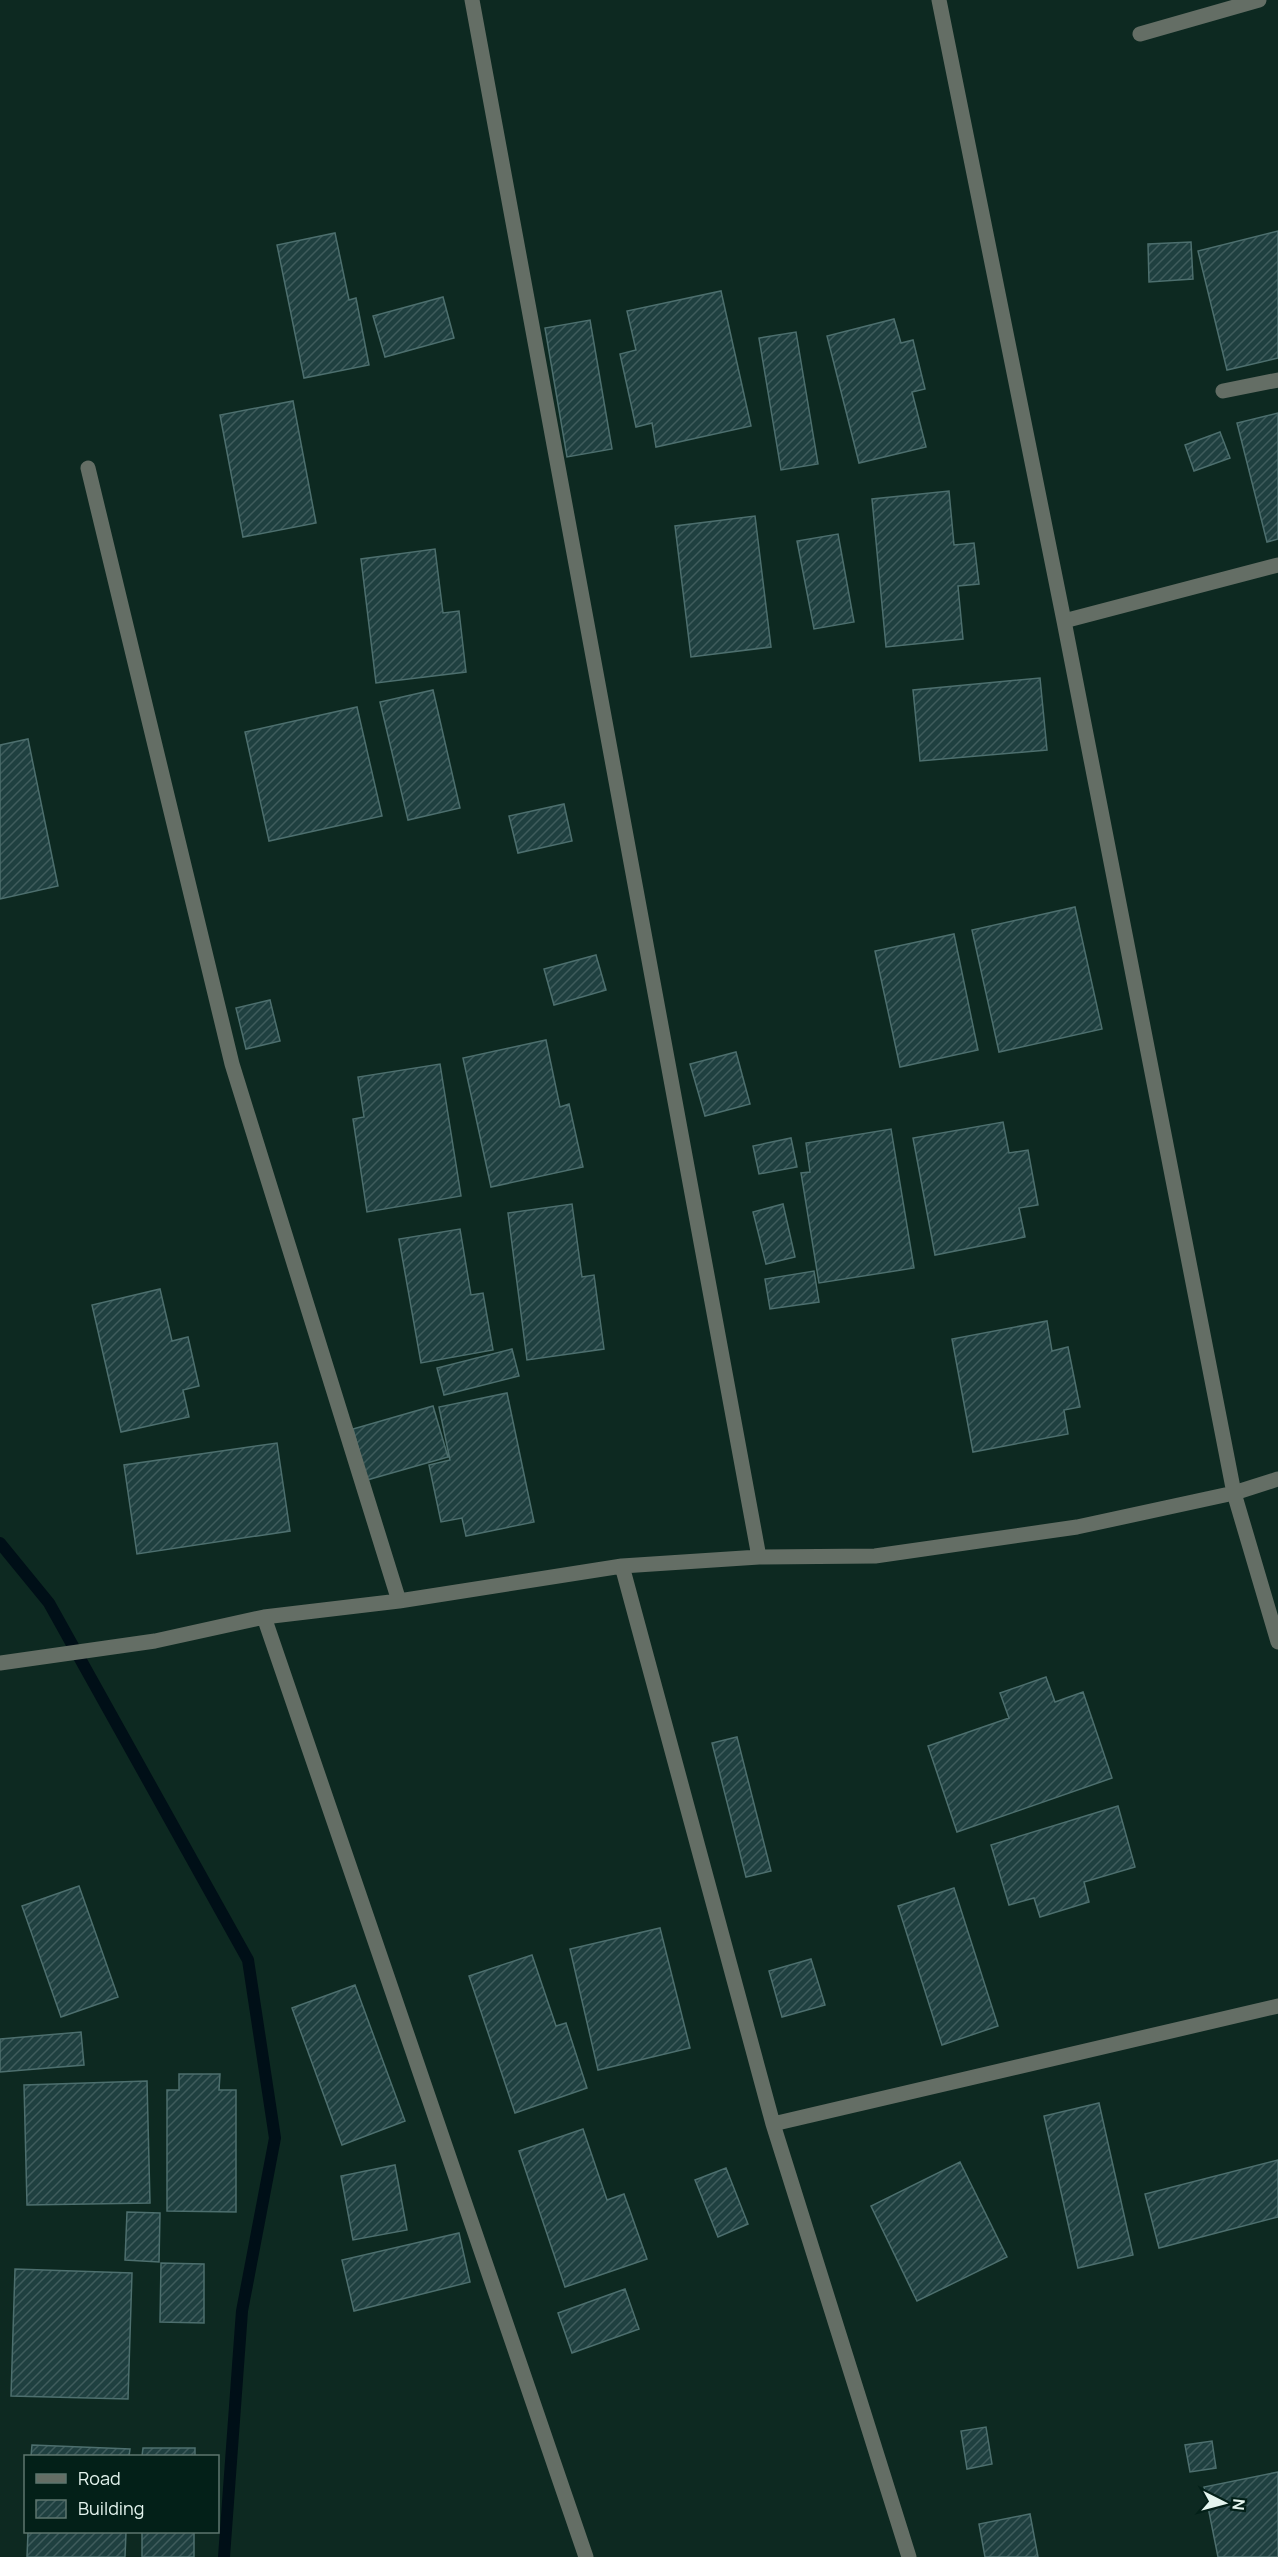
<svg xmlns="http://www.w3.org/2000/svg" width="1278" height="2557" viewBox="0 0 1278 2557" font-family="Manrope,sans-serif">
<defs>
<pattern id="building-hatch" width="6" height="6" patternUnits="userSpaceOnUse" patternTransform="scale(1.5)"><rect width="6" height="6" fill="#1f4040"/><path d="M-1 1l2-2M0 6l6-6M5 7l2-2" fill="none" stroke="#3f5c5c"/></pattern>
</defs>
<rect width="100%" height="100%" fill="#0d2921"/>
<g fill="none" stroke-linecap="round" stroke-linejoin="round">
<path stroke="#000f17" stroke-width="12" d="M0 1543 49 1603 248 1960 275 2138 242 2311 224 2557"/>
</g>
<path fill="url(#building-hatch)" stroke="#4d6f6e" stroke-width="1.5" d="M1278 231V358L1227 370 1198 251Z
M335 233 349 300 356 298 369 365 304 378 277 245Z
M1191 242 1193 279 1149 282 1148 244Z
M721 291 751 426 656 447 652 423 636 427 620 354 636 350 627 311Z
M443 297 454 338 385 357 373 316Z
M894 319 901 343 913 340 925 389 912 392 926 447 859 463 827 336Z
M590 320 612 449 567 457 545 328Z
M796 332 818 464 781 470 759 338Z
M293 401 316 523 243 537 220 415Z
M1278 413V539L1267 542 1237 423Z
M1220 432 1230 458 1194 471 1185 445Z
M949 491 954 545 974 543 979 584 958 586 963 639 886 647 872 499Z
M755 516 771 647 691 657 675 526Z
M838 534 854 622 814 629 797 541Z
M435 549 443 613 459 611 466 672 376 683 361 559Z
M1040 678 1047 750 920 761 913 690Z
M433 690 460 808 408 820 380 702Z
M357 707 382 816 269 841 245 732Z
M28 739 58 886 0 899V745Z
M564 804 572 841 518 853 509 816Z
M1075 907 1102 1029 999 1052 972 930Z
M954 934 978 1050 900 1067 875 951Z
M596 955 606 990 554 1005 544 969Z
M270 1000 280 1041 246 1049 236 1008Z
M546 1040 560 1107 569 1104 583 1167 491 1187 463 1058Z
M736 1052 750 1104 705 1116 690 1064Z
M440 1064 461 1196 367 1212 353 1119 364 1117 358 1077Z
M1003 1122 1009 1153 1028 1150 1038 1205 1019 1208 1025 1237 935 1255 913 1138Z
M891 1129 914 1268 819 1283 801 1173 810 1172 806 1143Z
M791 1138 797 1167 759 1174 753 1146Z
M572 1204 582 1277 594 1275 604 1349 527 1360 508 1213Z
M783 1204 795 1257 766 1264 753 1212Z
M460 1229 471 1295 483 1293 493 1350 421 1363 399 1239Z
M814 1271 819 1302 770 1309 765 1279Z
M160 1289 172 1341 188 1337 199 1386 183 1390 189 1417 121 1432 92 1305Z
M1047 1321 1052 1351 1068 1347 1080 1407 1064 1410 1068 1434 973 1452 952 1339Z
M512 1349 519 1376 444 1395 437 1368Z
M507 1393 534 1522 466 1536 462 1518 441 1522 429 1465 450 1460 439 1407Z
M433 1406 448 1457 367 1480 353 1429Z
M277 1443 290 1531 137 1554 124 1465Z
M1046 1677 1055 1702 1083 1692 1112 1778 957 1832 928 1746 1009 1718 1000 1693Z
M737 1737 771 1871 746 1877 712 1743Z
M1118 1806 1135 1867 1084 1882 1089 1902 1040 1917 1034 1898 1009 1905 991 1845Z
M79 1886 118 1997 61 2017 22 1906Z
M954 1888 998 2026 942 2045 898 1906Z
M660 1928 690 2048 598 2070 570 1949Z
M532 1955 556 2026 566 2023 587 2088 515 2113 469 1976Z
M811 1959 825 2005 782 2017 769 1971Z
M355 1985 405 2121 342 2145 292 2008Z
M81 2032 84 2065 0 2072V2039Z
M179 2074H220L219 2090H236V2212L167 2211V2090H179Z
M147 2081 150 2203 27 2205 24 2085Z
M1099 2103 1133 2255 1078 2268 1044 2116Z
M583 2129 607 2200 624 2194 647 2259 565 2287 519 2151Z
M1278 2160V2217L1159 2248 1145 2194Z
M960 2162 1007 2257 917 2301 871 2206Z
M395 2165 407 2230 353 2240 341 2176Z
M726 2168 748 2224 718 2237 695 2180Z
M127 2212 160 2213 159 2262 125 2260Z
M459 2233 470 2282 354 2311 342 2260Z
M161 2263 204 2264V2323L160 2322Z
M15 2269 132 2273 128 2399 11 2396Z
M625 2289 639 2329 572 2353 558 2313Z
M986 2427 992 2464 967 2469 961 2431Z
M1212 2441 1216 2468 1190 2472 1185 2445Z
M32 2445 130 2449 129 2456H31Z
M143 2448H195V2456H142Z
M1278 2472V2557H1218L1204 2487Z
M1030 2514 1038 2557H985L979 2524Z
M28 2532H126L125 2557H27Z
M142 2532H194V2557H142Z"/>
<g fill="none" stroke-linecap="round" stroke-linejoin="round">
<path stroke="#646e65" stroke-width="15" d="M472 0 759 1557
M939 0 1064 621 1234 1493 1278 1642
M1140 34 1259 0
M1223 391 1278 380
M88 468 232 1064 399 1601
M1064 621 1278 565
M622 1566 773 2124 909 2557
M264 1617 586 2557
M0 1663 155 1641 264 1617 399 1601 622 1566 759 1557 875 1556 1077 1527 1234 1493 1278 1479
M773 2124 1278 2006"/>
</g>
<rect x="24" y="2455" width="195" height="78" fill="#032018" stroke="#5d756e" stroke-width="1.5"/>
<rect x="36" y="2474" width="30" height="9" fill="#646e65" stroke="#5d756e" stroke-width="1.5"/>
<text x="78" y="2485" font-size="18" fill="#e4f4ee">Road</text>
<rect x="36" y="2500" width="30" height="18" fill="url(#building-hatch)" stroke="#5d756e" stroke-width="1.5"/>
<text x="78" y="2515" font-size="18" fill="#e4f4ee">Building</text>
<g transform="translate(1224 2503) rotate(96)" stroke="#032018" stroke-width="4.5" paint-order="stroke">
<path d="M0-4.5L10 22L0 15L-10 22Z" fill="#e4f4ee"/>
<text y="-9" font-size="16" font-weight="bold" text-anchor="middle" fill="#e4f4ee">N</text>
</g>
</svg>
